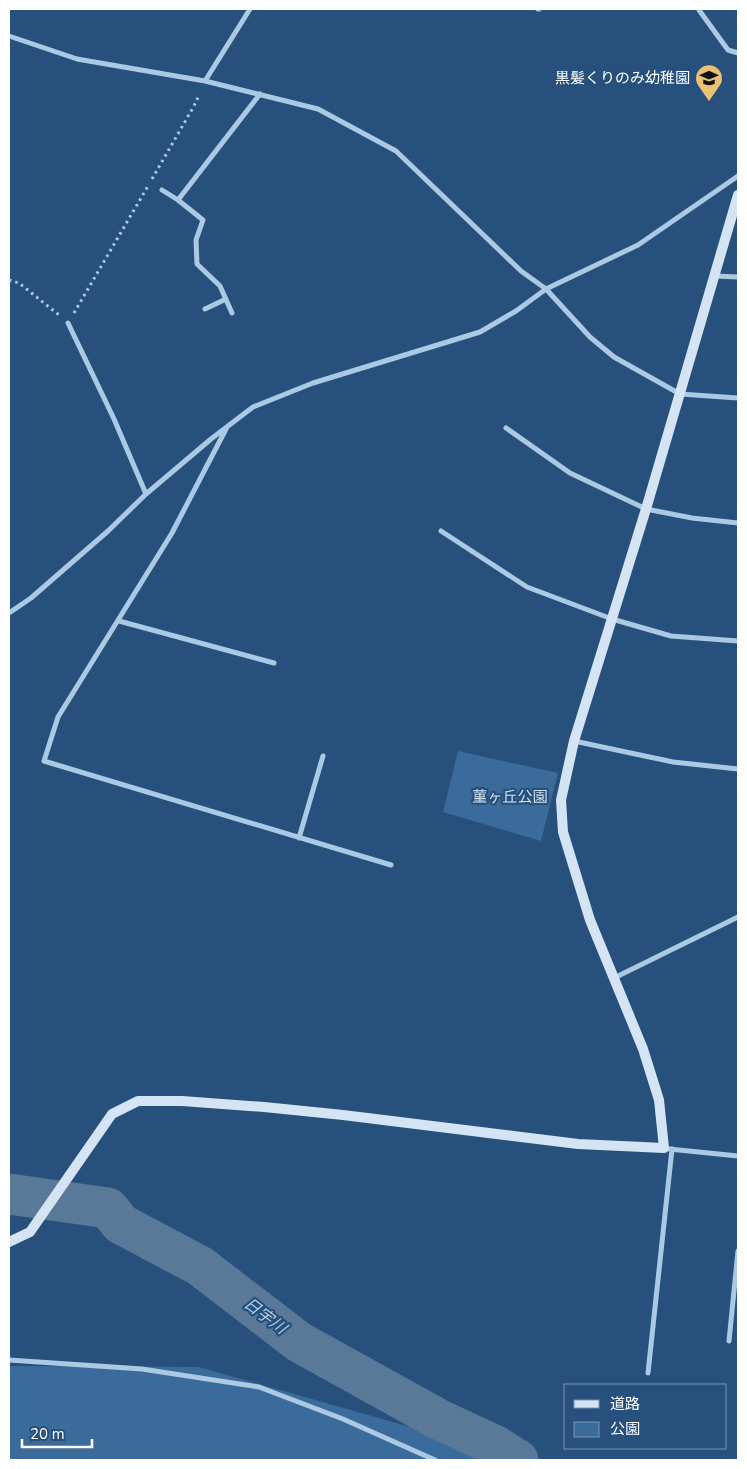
<svg xmlns="http://www.w3.org/2000/svg" width="747" height="1469" viewBox="0 0 747 1469" font-family="'Nunito Sans','Noto Sans JP',sans-serif">
<rect width="100%" height="100%" fill="#27517c"/>
<path fill="#3b6b9a" d="M458 751 558 773 541 841 443 812Z
M9 1366 199 1367 449 1438 481 1460H9Z"/>
<g fill="none" stroke-linecap="round" stroke-linejoin="round">
<path stroke="#5a7897" stroke-width="41" d="M9 1194 108 1208 121 1224 200 1266 299 1342 438 1419 494 1445 518 1460"/>
<path stroke="#acc9e4" stroke-width="3" stroke-dasharray="2.5 4" stroke-linecap="butt" d="M152 179 194 106 199 95
M9 280 19 283 59 315
M74 313 148 186"/>
<path stroke="#acc9e4" stroke-width="5" d="M538 9H539
M700 9 699 10 728 50 738 53
M9 36 77 59 205 81 318 109 396 151 521 271 546 289 590 337 614 357 680 394 738 398
M205 81 250 9
M162 190 178 200 203 220 196 240 197 264 220 286 232 313
M178 200 260 94
M715 276 738 277
M205 309 226 299
M68 323 114 419 146 494
M506 428 570 473 646 509 692 518 738 523
M226 429 172 533 58 717 44 761 391 865
M441 531 527 587 612 619 671 636 738 641
M9 613 31 598 108 531 146 494 211 439 253 407 313 383 480 332 516 311 546 289 638 245 738 176
M119 621 274 663
M574 741 673 762 738 769
M299 838 323 756
M614 978 738 917
M669 1149 738 1156
M729 1341 738 1251
M9 1360 142 1369 259 1387 343 1419 435 1460
M648 1373 672 1149"/>
<path stroke="#d5e4f4" stroke-width="10" d="M9 1242 30 1232 112 1114 138 1101H182L264 1107 343 1115 578 1144 664 1148 659 1100 643 1049 590 920 563 832 561 800 574 741 646 509 738 195"/>
</g>
<defs>
<g id="school-pin" transform="scale(1.4375)"><path d="M0 17L-7.5 6A9.5 9.5 0 1 1 7.5 6Z" fill="#ecc272" stroke="#27517c"/><path d="M0-5L7-2L0 1L-7-2ZM-4 1L0 2.5L4 1V4Q0 6-4 4Z" fill="#111"/></g>
</defs>
<g fill-rule="evenodd">
<use href="#school-pin" x="709" y="78"/>
</g>
<g text-anchor="middle" dominant-baseline="central" stroke-width="4.5" stroke-linejoin="round" paint-order="stroke">
<g font-size="15" fill="#fff" stroke="#27517c" text-anchor="end">
<text x="690" y="78">黒髪くりのみ幼稚園</text>
</g>
<g font-size="15" fill="#cfe2f4" stroke="#27517c">
<text x="510" y="797">菫ヶ丘公園</text>
</g>
<g font-size="16" font-style="italic" fill="#b7d2ec" stroke="#27517c">
<text transform="translate(265 1316) rotate(37)">日宇川</text>
</g>
</g>
<rect width="747" height="1469" fill="none" stroke="#ffffff" stroke-width="20"/>
<rect x="564" y="1384" width="162" height="65" fill="#27517c" stroke="#7d97b0"/>
<rect x="574" y="1400" width="25" height="8" fill="#d5e4f4" stroke="#7d97b0"/>
<text x="610" y="1409" font-size="15" fill="#ffffff">道路</text>
<rect x="574" y="1422" width="25" height="15" fill="#3b6b9a" stroke="#7d97b0"/>
<text x="610" y="1434" font-size="15" fill="#ffffff">公園</text>
<path d="M22 1439v8h70v-8" fill="none" stroke="#ffffff" stroke-width="2.5"/>
<text x="30" y="1439" font-size="15" fill="#ffffff" stroke="#27517c" stroke-width="4" paint-order="stroke">20 m</text>
</svg>
